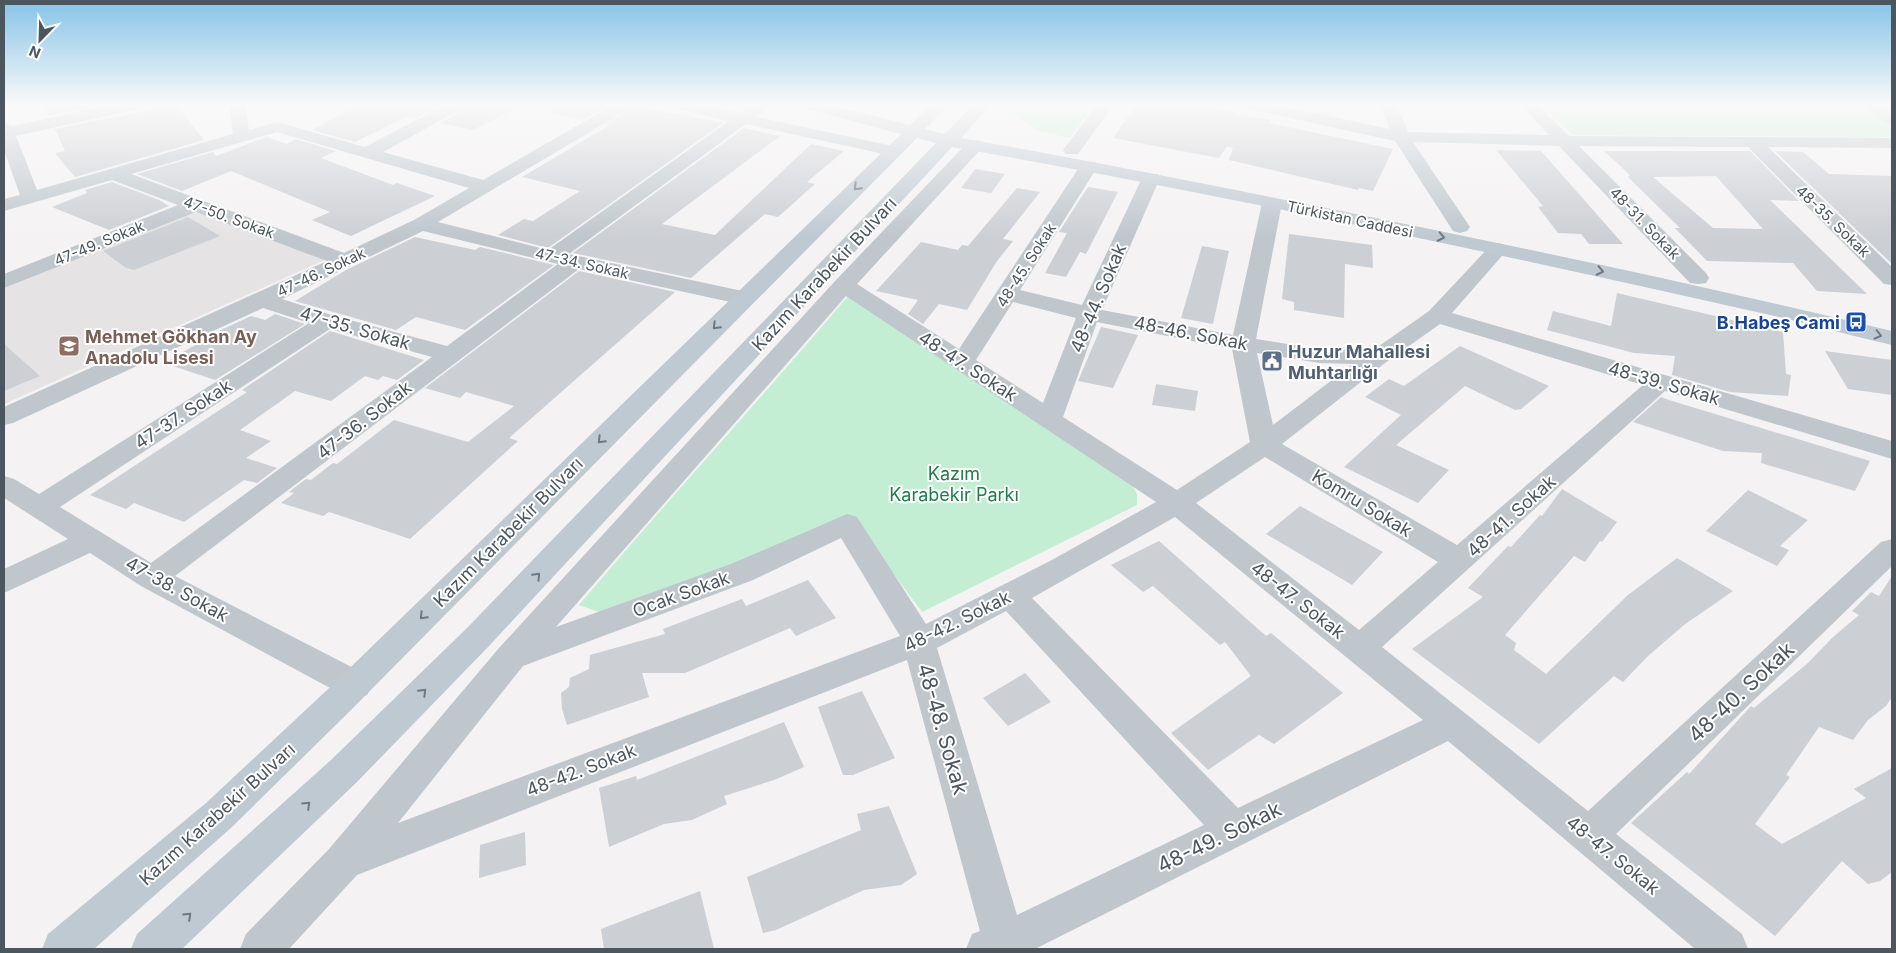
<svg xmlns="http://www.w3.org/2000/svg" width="1896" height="953" viewBox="0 0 1896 953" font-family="Inter,sans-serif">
<rect width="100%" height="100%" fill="#f4f2f2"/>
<path fill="#e5e3e4" d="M191 207 329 258 4 404V287Z"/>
<path fill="#c4eed3" d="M1006 104H1095L1070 138 1039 131 1007 110Z
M1539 104H1858L1892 125V137L1573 135Z
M849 295 1130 481 1137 494V505L922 612 850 515 636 605 599 612 579 605C667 501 760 400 849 295Z"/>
<path fill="#cccfd4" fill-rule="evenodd" d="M43 104H105L49 116Z
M360 104 394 108V104H443L416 118 408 116 355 142 312 130Z
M469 104H524L473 130 440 123 466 109Z
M553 104H611L583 120 552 114Z
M1137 104H1186L1236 112 1235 114 1271 120 1269 123 1393 149 1373 191 1359 188 1358 190 1229 160 1233 148 1227 146 1219 158 1113 138Z
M162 105 167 108 177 106 204 140 75 177 55 153 65 151 55 129 156 109Z
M635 106 723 123 548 248 498 235 524 219 533 221 580 191 522 177 610 125 606 124Z
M744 128 780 136 662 224 715 235 811 144 844 151 807 182 815 184 778 217 765 214 691 278 573 253Z
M267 137 287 144 295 139 336 151 321 158 393 185 397 183 435 196 351 236 312 220 330 212 231 171 182 191 137 174 213 152 216 156Z
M1496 150 1541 151 1623 244H1589L1581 234 1558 233 1538 207 1543 206Z
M1604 151H1750L1799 201 1770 200 1867 294 1817 291 1793 263 1707 261 1675 228H1680L1628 177 1630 175ZM1716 176 1763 229 1713 228 1653 177Z
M1775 151 1803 152 1829 174 1892 176V264Z
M975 169 1005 174 991 193 961 188Z
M112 182 159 200 169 206 109 230 52 207 87 193 85 190Z
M1088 187 1118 192 1086 254 1080 252 1066 277 1045 273 1067 233 1059 232Z
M1017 188 1040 192 1003 239 1013 241 997 261 967 310 939 304 923 324 908 314 918 300 876 291 921 242 958 250 962 245 968 246Z
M188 217 220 236 134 270 126 268 103 251Z
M1289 234 1372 245 1373 268 1345 264 1344 318 1294 310V302L1282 299Z
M415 237 475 250 480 247 554 265 465 330 416 317 396 330 295 301 346 270Z
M1202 246 1229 251 1213 324 1181 318Z
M579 271 675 292 509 438 518 441 410 539 329 512 323 516 281 503 294 493 289 492 306 479 311 480 333 463 337 464 394 420 468 442 514 406 466 392 460 398 425 388Z
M1617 293 1783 332 1786 374 1791 375 1788 396 1730 392 1672 375 1675 356 1634 353 1547 330 1553 311 1611 326Z
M275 314 305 324 215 380 164 363 223 329 251 316 265 320Z
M1101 327 1138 335 1113 388 1078 381Z
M330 331 424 360 397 380 383 376 378 380 365 376 331 401 295 391 240 430 271 441 246 458 277 468 257 483 244 480 184 522 134 503 126 509 90 495 247 392 242 390Z
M4 344 40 376 4 391Z
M1460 346 1549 386 1521 409 1515 410 1465 386 1396 445 1449 470 1418 503 1344 467 1401 415 1365 397 1389 379 1404 386Z
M1825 351 1892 360V395L1848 389Z
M1156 384 1198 391 1195 411 1152 405Z
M1661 397 1669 400 1870 461 1855 491 1761 463 1762 453 1723 451 1633 422Z
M1562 489 1617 522 1602 542 1600 541 1585 562 1574 556 1505 635 1516 643 1514 650 1546 674 1628 595 1677 558 1733 591 1684 625 1648 656 1623 682 1614 676 1539 744 1412 649 1483 597 1468 588 1508 546 1511 547 1540 515 1542 516Z
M1748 490 1808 520 1780 546 1789 550 1777 566 1706 531Z
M1300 506 1383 552 1352 585 1266 534Z
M1159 541 1266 636 1271 633 1343 693 1274 744 1259 735 1208 770 1171 733 1251 676 1225 642 1220 645 1153 586 1143 592 1111 565Z
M1892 576V697L1886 706 1868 720 1853 740 1819 727 1786 775 1790 777 1755 824 1782 844 1866 798 1854 789 1892 768V872L1880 881 1868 884 1842 861 1775 936 1631 823 1687 772 1689 774 1751 706 1754 708 1809 662 1832 638 1859 615 1852 611 1871 592 1879 596Z
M808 580 836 618 796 636 790 628 685 673H642L649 697 567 725 562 709 561 693 569 687 570 678 589 669 590 655 665 634 663 629 742 599 746 606Z
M1025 673 1051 702 1008 726 983 698Z
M862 691 895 758 853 775H843L818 707Z
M784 722 804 767 774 780 724 796 727 804 692 820 664 824 609 847 599 788 636 776 637 780Z
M889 806 917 874 901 885 864 890 776 930 763 933 747 877 861 830 857 814Z
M525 832 526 865 479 878 480 845Z
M700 891 714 949H604L601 929Z"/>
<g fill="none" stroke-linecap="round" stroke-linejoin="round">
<path fill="#bfc7cd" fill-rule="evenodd" d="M116 104H146L138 109 16 136 37 190 233 134 229 104H245L249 130 277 122 365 147 447 104H467L465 107 383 152 483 180 615 104H634L632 107 438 222 548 250 729 121 669 107 667 104H697L740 113 753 104H771L756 117 893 146 899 147 902 151 899 155 893 156 746 124 569 254 752 293 755 298 752 303 744 305 579 269 175 576 367 675 372 685 367 695 355 699 343 695 141 586 90 553 4 593V569L68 539 4 498V476L14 479 39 494 309 323 263 308 13 423 4 425V407L327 261 196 212 4 288V274L178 205 112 180 4 211V199L20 195 4 150V122L12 126ZM277 132 469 188 414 220 344 253 131 174ZM423 231 558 264 447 346 335 316 282 299ZM330 329 432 357 151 563 60 507Z
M1098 104H1114L1078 154H1066L1063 150Z
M1241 104H1271L1390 129 1380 104H1396L1408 132 1549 135 1520 104H1537L1569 136 1892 138V148L1768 147 1892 267V285L1884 284 1748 147 1579 146 1706 273 1709 278 1706 283 1698 284 1690 283 1559 146 1413 142 1470 227 1467 231 1460 233 1453 231 1395 141 1249 109Z
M1862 104H1881L1892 112V124L1886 123Z
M975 140 981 141 984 145 981 149 857 284 959 349 1080 166 1083 162H1095L1098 166 1020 290 1082 305 1142 178 1144 174H1158L1160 178 1102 310 1233 335 1262 203 1265 199H1279L1282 203 1256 339 1320 349 1372 351 1429 311 1491 245 1498 243 1505 245 1508 249 1452 313 1892 441V459L1665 391 1382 647 1588 811 1881 542 1892 539V566L1616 834 1742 934 1748 949H1695L1448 741 1035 949H966L972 934 980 931 907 660 357 875 289 949H240L246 934 329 849 499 648 836 280 969 141ZM846 296 1156 502 1050 561 926 624 857 517 847 514 731 564 556 627ZM1013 302 1076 318 1043 403 976 360ZM1097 322 1232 349 1250 442 1177 490 1063 417ZM1440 324 1643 385 1457 545 1282 444 1385 363ZM1257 353 1320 363 1353 364 1273 425ZM1265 457 1438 562 1359 630 1196 503ZM1175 517 1423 720 1238 808 1032 598ZM841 538 900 636 398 823 523 666 753 580ZM1006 611 1204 825 1017 915 937 648Z"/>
<path fill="#bfc9d2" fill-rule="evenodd" d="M798 104H825L910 125 932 104H949L925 129 945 134 974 104H991L961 138C1088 160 1214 186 1341 211 1525 248 1709 287 1892 331V345C1851 336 1811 324 1770 315 1499 254 1226 195 952 147L489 646 357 782 182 949H131L137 934 331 760 467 628 936 143 917 138 351 710 232 827 94 949H42L48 934 206 803 327 690 901 134 800 107Z"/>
</g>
<defs><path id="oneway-chevron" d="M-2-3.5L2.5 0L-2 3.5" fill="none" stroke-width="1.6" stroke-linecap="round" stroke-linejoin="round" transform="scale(1.25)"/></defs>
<g stroke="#6e7882">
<use href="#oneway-chevron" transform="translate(857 187) rotate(135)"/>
<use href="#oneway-chevron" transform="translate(1441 237) rotate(12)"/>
<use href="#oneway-chevron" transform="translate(1600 271) rotate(12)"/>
<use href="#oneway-chevron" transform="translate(716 326) rotate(135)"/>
<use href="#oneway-chevron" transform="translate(1878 335) rotate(14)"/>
<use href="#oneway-chevron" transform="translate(601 440) rotate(135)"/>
<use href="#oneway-chevron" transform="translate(537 576) rotate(-46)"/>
<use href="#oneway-chevron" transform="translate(423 616) rotate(135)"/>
<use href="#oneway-chevron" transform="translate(423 692) rotate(-45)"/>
<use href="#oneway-chevron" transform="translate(307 805) rotate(-43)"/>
<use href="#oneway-chevron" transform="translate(188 916) rotate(-43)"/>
</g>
<linearGradient id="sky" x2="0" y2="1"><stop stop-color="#86c3e8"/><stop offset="0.44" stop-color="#faf9f9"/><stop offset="1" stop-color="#faf9f9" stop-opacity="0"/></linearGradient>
<rect width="1896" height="237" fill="url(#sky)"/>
<defs>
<g id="bus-square" transform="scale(1.125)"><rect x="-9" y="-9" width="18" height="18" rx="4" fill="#1a4fb4" stroke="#fff"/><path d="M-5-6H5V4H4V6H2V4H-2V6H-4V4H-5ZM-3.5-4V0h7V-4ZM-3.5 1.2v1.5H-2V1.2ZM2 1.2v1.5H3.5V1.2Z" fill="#fff"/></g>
<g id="school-square" transform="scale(1.125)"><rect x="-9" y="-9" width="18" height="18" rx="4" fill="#8d6e63" stroke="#fff"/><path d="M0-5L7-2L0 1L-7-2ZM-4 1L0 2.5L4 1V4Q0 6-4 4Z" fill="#fff"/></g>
<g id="civic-square" transform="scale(1.125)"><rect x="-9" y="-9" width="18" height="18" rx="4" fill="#5c6f8a" stroke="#fff"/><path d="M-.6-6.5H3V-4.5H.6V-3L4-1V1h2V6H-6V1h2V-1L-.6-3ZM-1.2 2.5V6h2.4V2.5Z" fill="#fff"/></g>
</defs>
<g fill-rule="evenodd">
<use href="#bus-square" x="1856" y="322"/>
<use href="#school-square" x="69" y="346"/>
<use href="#civic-square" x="1272" y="361"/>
</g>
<g text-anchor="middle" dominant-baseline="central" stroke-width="4" stroke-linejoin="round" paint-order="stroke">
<g font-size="15" fill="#4b565f" stroke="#fff">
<text transform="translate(229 217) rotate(20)">47-50. Sokak</text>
<text transform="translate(1350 219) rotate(12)">Türkistan Caddesi</text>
<text transform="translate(1833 221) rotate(44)">48-35. Sokak</text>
<text transform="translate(1645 223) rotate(46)">48-31. Sokak</text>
<text transform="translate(99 243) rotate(-22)">47-49. Sokak</text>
<text transform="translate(582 263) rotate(13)">47-34. Sokak</text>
<text transform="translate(1026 265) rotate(-57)">48-45. Sokak</text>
<text transform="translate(321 272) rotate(-25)">47-46. Sokak</text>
</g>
<g font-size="18" fill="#4b565f" stroke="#fff">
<text transform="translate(824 274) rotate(-47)">Kazım Karabekir Bulvarı</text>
<text transform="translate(1098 298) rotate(-67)">48-44. Sokak</text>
<text transform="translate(355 328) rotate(16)">47-35. Sokak</text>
<text transform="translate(1191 333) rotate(11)">48-46. Sokak</text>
<text transform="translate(968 366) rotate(33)">48-47. Sokak</text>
<text transform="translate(1664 383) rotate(16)">48-39. Sokak</text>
<text transform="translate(183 414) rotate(-33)">47-37. Sokak</text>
<text transform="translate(364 420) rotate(-38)">47-36. Sokak</text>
<text transform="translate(1362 503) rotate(31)">Komru Sokak</text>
<text transform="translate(1511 516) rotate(-42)">48-41. Sokak</text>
<text transform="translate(508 532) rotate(-45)">Kazım Karabekir Bulvarı</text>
<text transform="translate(177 589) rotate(29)">47-38. Sokak</text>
<text transform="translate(681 594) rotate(-20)">Ocak Sokak</text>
<text transform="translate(1298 600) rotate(38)">48-47. Sokak</text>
<text transform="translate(957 621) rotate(-26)">48-42. Sokak</text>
<text transform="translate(581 770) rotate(-21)">48-42. Sokak</text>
<text transform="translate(217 814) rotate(-42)">Kazım Karabekir Bulvarı</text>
<text transform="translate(1613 855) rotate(39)">48-47. Sokak</text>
</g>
<g font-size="18" font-weight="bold" fill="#164399" stroke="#fff" text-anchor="end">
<text x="1840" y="322">B.Habeş Cami</text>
</g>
<g font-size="18" font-weight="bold" fill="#785e54" stroke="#fff" text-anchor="start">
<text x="85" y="336">Mehmet Gökhan Ay<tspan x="85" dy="21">Anadolu Lisesi</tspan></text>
</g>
<g font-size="18" font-weight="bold" fill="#4e5e75" stroke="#fff" text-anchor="start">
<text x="1288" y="351">Huzur Mahallesi<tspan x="1288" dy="21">Muhtarlığı</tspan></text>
</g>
<g font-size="18" fill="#1d7e49" stroke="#fff">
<text x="954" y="473">Kazım<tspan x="954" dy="21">Karabekir Parkı</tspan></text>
</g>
<g font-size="21" fill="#4b565f" stroke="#fff">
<text transform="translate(1741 692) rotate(-43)">48-40. Sokak</text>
<text transform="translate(943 729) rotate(74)">48-48. Sokak</text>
<text transform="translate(1219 837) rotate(-26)">48-49. Sokak</text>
</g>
</g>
<rect width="1896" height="953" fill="none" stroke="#4b565f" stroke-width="10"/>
<g transform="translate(40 40) rotate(203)" stroke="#ffffff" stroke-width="4" paint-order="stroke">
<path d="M0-4L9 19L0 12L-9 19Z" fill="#4b565f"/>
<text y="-8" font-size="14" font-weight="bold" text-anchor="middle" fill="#4b565f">N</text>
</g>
</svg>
